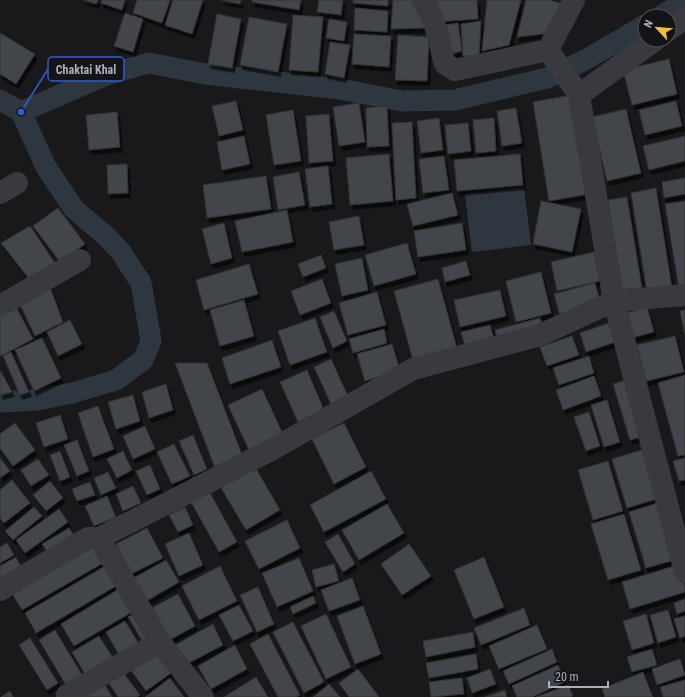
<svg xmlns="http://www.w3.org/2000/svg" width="685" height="697" viewBox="0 0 685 697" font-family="'Roboto Condensed',sans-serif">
<defs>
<filter id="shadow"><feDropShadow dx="2.5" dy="4.5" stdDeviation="0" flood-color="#0009"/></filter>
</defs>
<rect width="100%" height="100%" fill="#19191b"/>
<path fill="#2e373f" d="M524 187 531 245 472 252 465 194Z"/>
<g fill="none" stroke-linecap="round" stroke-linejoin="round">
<path stroke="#2e373f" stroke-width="21" d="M661 16 685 2
M0 100 21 112
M21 112 106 75 149 63 205 74 340 89 402 101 455 100 547 78 585 60 645 25
M0 402 37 400 72 393 116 380 143 360 151 341 141 283 121 252 105 235 74 209 46 167 21 112"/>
</g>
<path fill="#434448" stroke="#333337" filter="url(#shadow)" d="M84 0H98L96 4Z
M102 0H125L122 10 101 3Z
M137 0H170L162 23 133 13Z
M173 0H203L192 34 165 25Z
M221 0H241L240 4Z
M252 0H301L299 10 252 2Z
M319 0H343L341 15 317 12Z
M353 0H388V6L353 3Z
M393 0H415L426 28 391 29Z
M434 0H477L478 19 435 22Z
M487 0H521L509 45 482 51Z
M526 0H549L563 4 551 33 517 37Z
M355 8 388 11 387 32 354 30Z
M125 13 143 19 133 52 114 46Z
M217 14 241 19 232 68 208 64Z
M293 15 323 17 318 72 289 70Z
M249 17 287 24 278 72 240 65Z
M329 19 347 22 344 41 326 38Z
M481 21 479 55 463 56 461 24Z
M458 23 462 51 455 53 446 49 439 26Z
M0 33 35 54 16 84 0 74Z
M354 34 391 36 389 67 352 64Z
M398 35 429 37 427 81 395 80Z
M330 42 350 45 344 78 325 74Z
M669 59 677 94 632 105 623 70Z
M572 95 589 194 549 201 533 102Z
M236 101 243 130 219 136 212 106Z
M676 101 682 126 645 135 639 110Z
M359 103 365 142 339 146 333 107Z
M387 106 389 146 367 147 366 108Z
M516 108 522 143 502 146 497 111Z
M626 109 641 173 607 181 592 117Z
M293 110 301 161 274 165 266 115Z
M117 112 120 147 89 150 86 115Z
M329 114 333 161 309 163 306 116Z
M439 118 443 150 421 153 417 121Z
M494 118 496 151 476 153 473 120Z
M412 122 416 198 396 200 392 123Z
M468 123 471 151 448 154 445 125Z
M244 136 250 164 222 170 217 142Z
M685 136V161L649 170 643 146Z
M389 154 393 201 350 205 346 158Z
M520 154 523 185 457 191 454 160Z
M444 156 449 190 423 193 419 159Z
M127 164 128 193 108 194 107 165Z
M328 166 332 204 310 207 305 169Z
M299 172 305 205 278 210 273 177Z
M266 176 271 209 207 218 203 185Z
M685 178V194L664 198 662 182Z
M656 188 672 288 647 292 631 193Z
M452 193 458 215 413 226 407 204Z
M627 197 642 288 622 292 608 200Z
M541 201 581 209 572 252 533 244Z
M685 201V288L679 289 665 204Z
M58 208 85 244 60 262 33 226Z
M287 210 293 242 242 252 235 221Z
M359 216 364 245 334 250 329 222Z
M224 223 232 258 211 264 202 229Z
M462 223 466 250 418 257 414 231Z
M30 226 55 263 30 280 1 243Z
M407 243 416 274 374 286 365 255Z
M594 252 600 281 557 291 551 262Z
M321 255 326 268 303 277 298 264Z
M362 258 368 290 342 296 335 264Z
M466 261 470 275 445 282 442 268Z
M249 264 258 294 204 310 196 280Z
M541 272 551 313 516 322 506 281Z
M322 279 331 303 300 315 291 291Z
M438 279 458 352 414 364 394 291Z
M48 282 63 322 35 336 18 300Z
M595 283 601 305 560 316 554 294Z
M500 290 506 316 460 327 454 300Z
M377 292 386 325 348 335 339 303Z
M244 300 254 336 220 346 210 310Z
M15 305 33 339 1 356 0 353V313Z
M647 307 654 332 631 338 624 314Z
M685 310V335L680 311Z
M334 311 347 341 333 348 320 317Z
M315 318 327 352 290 365 278 331Z
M540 318 544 331 499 343 495 330Z
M70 320 82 344 58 356 47 332Z
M612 322 618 341 586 352 580 333Z
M490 325 495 343 466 350 461 332Z
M384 329 387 343 353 353 349 339Z
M572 336 579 355 547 366 540 347Z
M675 336 684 372 646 381 637 345Z
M42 338 61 378 34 391 15 350Z
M272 340 281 367 230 384 222 358Z
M392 344 400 370 365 381 357 354Z
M11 352 29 392 20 395 3 356Z
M589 356 594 373 559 385 553 368Z
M331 359 348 396 331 404 314 367Z
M175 363H207L243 457 215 468Z
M0 370 12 392 0 395Z
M307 370 324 410 298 422 280 382Z
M685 375V455L678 456 658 383Z
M594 376 601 396 563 410 556 390Z
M630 379 646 436 630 440 613 384Z
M166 384 173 410 149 418 142 392Z
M262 389 283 434 249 450 228 405Z
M133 395 140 421 116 429 108 402Z
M607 400 620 442 604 447 591 405Z
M98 406 114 449 93 457 78 413Z
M589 412 600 446 586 451 574 417Z
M60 415 68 439 44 447 36 423Z
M15 423 35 450 13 466 0 448V434Z
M344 423 366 467 334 484 312 439Z
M145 426 155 449 133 459 123 436Z
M193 435 207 469 194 475 179 441Z
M77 440 89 471 77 476 64 445Z
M174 444 190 476 172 484 157 452Z
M645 449 660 498 627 508 612 459Z
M60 451 70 477 60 481 50 455Z
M123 451 132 470 117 478 107 459Z
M0 458 10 471 0 478Z
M685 458V480L679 481 673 461Z
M38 459 49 475 31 486 21 470Z
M608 461 623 511 593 520 578 470Z
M150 465 160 489 147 495 136 471Z
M254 465 280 510 246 530 220 486Z
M371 471 386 499 324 532 310 505Z
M108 472 116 488 101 495 94 478Z
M12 480 30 503 4 523 0 518V490Z
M50 481 63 498 46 511 33 495Z
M90 482 95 495 77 501 72 489Z
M133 486 141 503 123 511 116 494Z
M209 491 237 542 219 552 191 502Z
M107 496 116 517 94 526 85 506Z
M661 502 678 559 646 568 629 512Z
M387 504 404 533 359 560 342 530Z
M34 507 42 516 13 540 5 531Z
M185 507 193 525 178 532 169 515Z
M59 509 68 522 25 553 16 540Z
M624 514 641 570 608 580 591 524Z
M287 520 300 548 259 569 245 541Z
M69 528 76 538 49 555 42 544Z
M147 528 163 558 131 574 116 544Z
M189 533 203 565 179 576 165 544Z
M338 534 355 564 343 572 325 542Z
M90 542 103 563 22 610 10 590Z
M7 543 14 555 0 563V547Z
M409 544 431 576 402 595 381 564Z
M16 557 23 571 0 584V566Z
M484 557 504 607 474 619 454 570Z
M299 558 313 591 277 607 262 573Z
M166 560 179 582 143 603 130 580Z
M334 564 339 581 316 587 312 570Z
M678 565 685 587V592L630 609 622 582Z
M105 566 116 586 36 633 25 613Z
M220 566 237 601 199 620 182 586Z
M352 578 360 600 329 611 321 590Z
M258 587 274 624 257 632 240 595Z
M119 589 132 612 74 646 61 624Z
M178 594 195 626 166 642 148 610Z
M313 596 316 603 293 614 290 607Z
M685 599V611L677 614 674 603Z
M239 605 253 631 233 641 219 615Z
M363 606 381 654 355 664 337 616Z
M524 608 530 625 481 645 474 628Z
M668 610 676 637 658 643 650 615Z
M138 612 154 639 144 644 128 617Z
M326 614 351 667 326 679 301 626Z
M646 614 654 643 632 650 623 621Z
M685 616V636L680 638 674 619Z
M125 621 140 646 121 658 106 632Z
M293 622 324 682 304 693 273 632Z
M213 624 223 645 185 665 175 645Z
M537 625 547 649 499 669 489 646Z
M55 630 82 675 66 685 39 640Z
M473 632 475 647 426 657 423 641Z
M268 634 300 695 296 697H278L250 644Z
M99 636 116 663 88 679 72 652Z
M30 638 58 683 47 690 19 645Z
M235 645 247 669 211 689 198 666Z
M552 649 557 662 509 684 503 671Z
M652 649 657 665 632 672 627 657Z
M154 650 171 673 146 691 130 669Z
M476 654 478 669 429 678 426 663Z
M680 659 685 675 657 685 652 669Z
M558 665 565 682 532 697H517L512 686Z
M358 669 379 697H349L339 683Z
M490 669 496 684 472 693 467 678Z
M122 671 140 695 137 697H118L108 682Z
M643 672 653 697H605L602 689Z
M256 677 268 697H224Z
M170 678 184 697H145Z
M462 678 464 694 431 697 429 682Z
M685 680V697H663L660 687Z
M329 684 340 697H313Z
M105 685 112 697H84Z
M568 685 573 696 570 697H536Z
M505 690 507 697H485Z
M10 691 13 697H1Z"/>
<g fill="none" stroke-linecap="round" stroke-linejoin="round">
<path stroke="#393a40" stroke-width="22" d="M422 0C436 17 439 43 445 64L455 70 548 50
M669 30 685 18
M548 50 579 95 614 301 685 572
M548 50 574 0
M579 95 655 40
M0 193 17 183
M0 306 80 260
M0 590 88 538H99
M67 695 160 642
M203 697 160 642 99 538 273 449 413 369 540 335 614 301 685 295"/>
</g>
<path fill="none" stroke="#325dd4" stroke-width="1.5" d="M21 112L48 69"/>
<circle fill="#325dd4" stroke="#141316" stroke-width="1.5" cx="21" cy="112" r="4"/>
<rect fill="#141316" stroke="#325dd4" stroke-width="1.5" x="48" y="57" width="76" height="24" rx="4"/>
<g font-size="12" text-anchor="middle" font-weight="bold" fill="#abafbb">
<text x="86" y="74">Chaktai Khal</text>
</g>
<g transform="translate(657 28) rotate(296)"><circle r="19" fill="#141316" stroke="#505158"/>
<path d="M0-3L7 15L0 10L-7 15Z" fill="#f5bc37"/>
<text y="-6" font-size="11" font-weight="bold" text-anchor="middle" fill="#abafbb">N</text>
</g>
<path d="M549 681v6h59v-6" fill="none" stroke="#abafbb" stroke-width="2"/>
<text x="555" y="681" font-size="12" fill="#abafbb" stroke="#141316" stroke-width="3" paint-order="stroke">20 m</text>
</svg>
